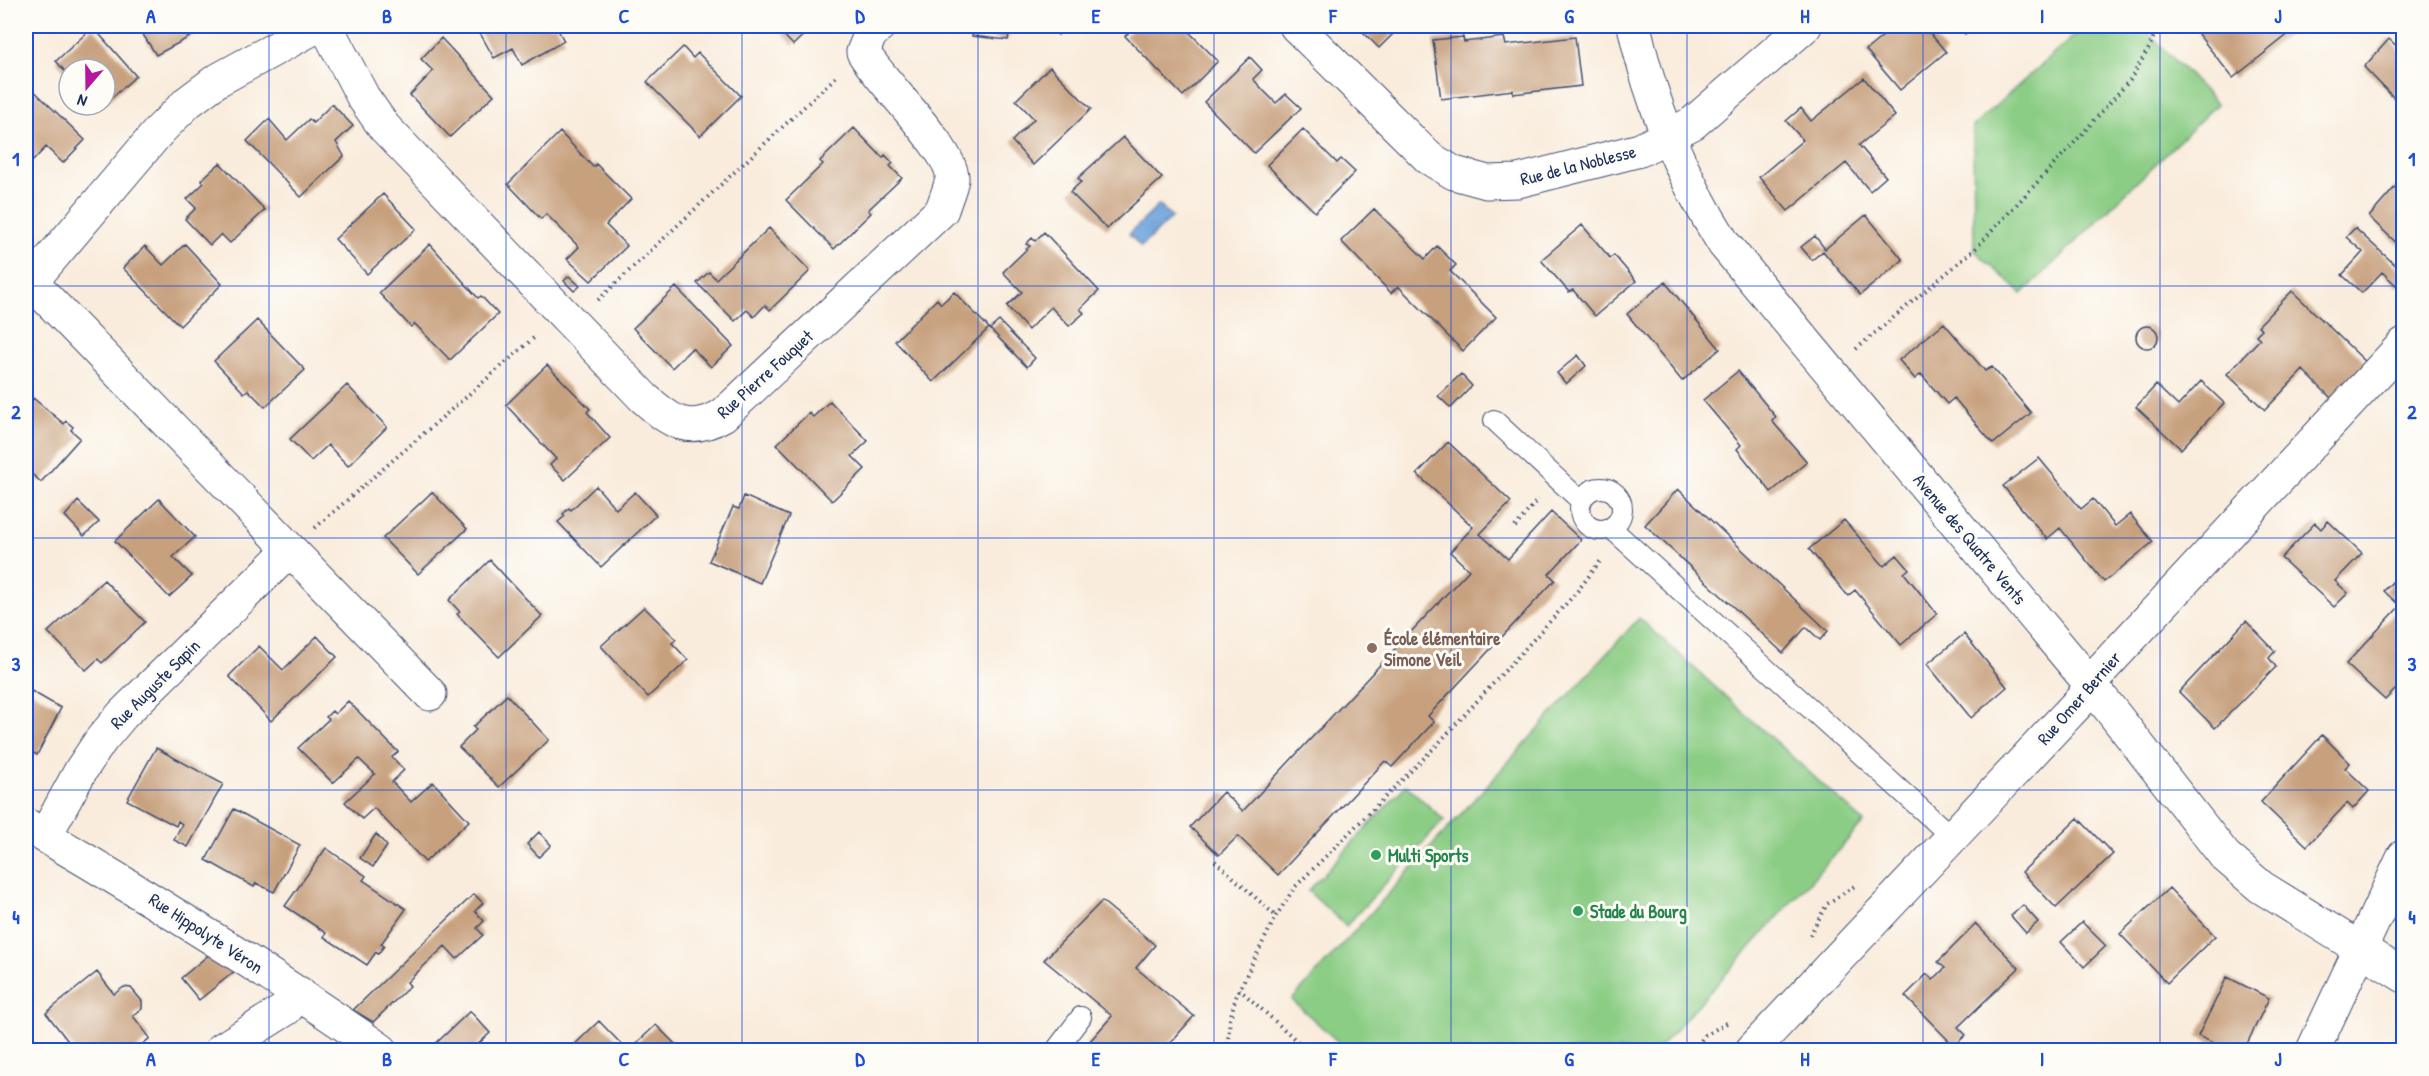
<svg xmlns="http://www.w3.org/2000/svg" width="2429" height="1076" viewBox="0 0 2429 1076" font-family="'Patrick Hand',sans-serif">
<rect width="100%" height="100%" fill="#fdfcf7"/>
<filter id="ink" filterUnits="userSpaceOnUse"><feTurbulence type="fractalNoise" baseFrequency=".0167" numOctaves="2"/><feDisplacementMap in="SourceGraphic" scale="12" xChannelSelector="R" yChannelSelector="G"/><feConvolveMatrix kernelMatrix="1 2 1 2 8 2 1 2 1" color-interpolation-filters="sRGB"/></filter>
<filter id="wash" filterUnits="userSpaceOnUse"><feTurbulence type="fractalNoise" baseFrequency=".008" numOctaves="4" result="noise"/><feDisplacementMap in="SourceGraphic" scale="24" xChannelSelector="R" yChannelSelector="G"/><feGaussianBlur stdDeviation="1.35" result="paint"/><feColorMatrix in="noise" values="0 0 0 0 0 0 0 0 0 0 0 0 0 0 0 0 0 1.4 0 .05"/><feComposite in="paint" operator="in"/></filter>
<g filter="url(#wash)">
<rect width="100%" height="100%" fill="#f9ecdc"/>
<path fill="#8ccd85" stroke="#547e72" stroke-width="1.5" d="M2085 26H2142L2217 104 2022 294 1974 250 1973 126Z
M1639 618 1864 822 1657 1050H1347L1292 1000Z
M1406 785 1444 820 1346 926 1308 891Z"/>
<path fill="#6ca1d9" stroke="#44689c" stroke-width="1.5" d="M1159 205 1172 217 1141 247 1129 234Z"/>
<g id="blocks">
<path fill="#c7a07e" d="M140 26H198L201 31 156 55 142 33Z
M476 26H556L564 41 522 65 513 48 494 58Z
M775 26H813L793 45Z
M974 26H1010L1008 40 972 36Z
M1048 26H1068L1058 35Z
M1136 26H1183L1218 61 1183 96 1125 36Z
M1357 26H1401L1379 48Z
M1907 26H1924L1946 52 1900 90 1866 50 1894 27 1898 32Z
M1958 26H1975L1965 34Z
M2209 26H2292L2295 29 2233 78 2198 34Z
M93 27 136 76 105 104V69H69V76L56 61Z
M1463 37 1464 42 1504 37 1506 45 1575 37 1581 86 1513 94V90L1441 99 1433 40Z
M441 38 494 95 450 137 410 95 433 71 421 59Z
M2389 39 2403 52 2396 64 2403 70V87L2394 98 2364 67Z
M683 47 693 58 698 53 741 96 700 136 647 82Z
M1250 57 1262 70 1253 79 1264 91 1276 103 1286 94 1301 108 1254 153 1204 102Z
M1050 67 1091 109 1033 165 1012 141 1034 119 1016 100Z
M1864 78 1895 116 1859 145 1886 177 1870 191 1846 163 1788 211 1759 177 1803 140 1786 121 1801 108 1811 121Z
M27 84 85 140 63 163 46 147 26 168Z
M332 104 353 126 336 142 344 156 301 197 247 141 269 119 287 140 309 119 313 123Z
M854 128 883 158 885 155 893 163 890 166 902 178 868 210 871 213 834 249 786 200 823 164 820 161Z
M1303 129 1337 163 1341 159 1355 172 1315 212 1267 165Z
M560 132 593 167 596 164 631 199 606 225 627 246 591 281 567 259 579 247 546 214 541 219 508 184Z
M1123 137 1162 178 1107 229 1070 192 1081 182 1078 178Z
M220 163 265 210 230 243 221 234 210 245 185 219 196 208 187 199 204 183 201 180Z
M2403 178V249L2369 217Z
M383 194 416 229 367 274 335 239Z
M1374 209 1425 259 1437 246 1456 265 1450 271 1496 317 1463 351 1398 286 1391 293 1341 241Z
M1866 215 1903 260 1860 295 1823 251 1812 260 1801 247 1815 236 1825 249Z
M1582 225 1610 258 1614 255 1636 281 1595 316 1573 290 1569 292 1541 260Z
M769 228 810 271 770 310 765 305 754 317 747 310 735 321 697 283 709 272 716 279Z
M2355 228 2403 272V282L2398 287 2382 272 2362 293 2342 275 2363 252 2346 237Z
M1044 232 1099 291 1080 309 1084 313 1069 326 1051 307 1028 330 1007 306 1022 292 1003 272 1030 246 1026 244 1032 238 1035 241Z
M185 244 222 284 180 326 123 268 145 246 163 265Z
M430 244 478 298 481 296 498 314 450 360 415 324 411 327 379 293Z
M569 276 580 286 574 291 564 281Z
M1665 282 1720 349 1682 381 1627 314Z
M676 287 733 346 711 367 692 348 672 368 633 328Z
M2292 291 2369 365 2334 401 2303 370 2265 410 2227 374 2260 339 2256 335 2262 329 2258 326Z
M954 292 989 328 933 382 895 341 937 299 941 304Z
M257 320 305 370 265 407 248 390 244 393 214 361Z
M999 321 1035 358 1027 367 990 329Z
M1944 323 1985 371 1992 367 2031 413 1993 444 1954 398 1947 404 1921 374 1915 379 1899 360Z
M2136 337a11 11 0 1 1 22 0a11 11 0 1 1-22 0Z
M1578 355 1586 366 1566 384 1557 373Z
M547 365 590 409 587 412 610 438 565 480 550 465 556 459 506 405Z
M1738 371 1776 417 1772 421 1807 462 1771 492 1737 449 1741 445 1703 400Z
M1461 374 1472 386 1451 408 1438 396Z
M2201 381 2224 403 2181 449 2136 407 2156 385 2178 406Z
M347 385 387 427 348 466 328 445 311 461 290 439Z
M33 398 64 424 66 421 73 427 71 430 80 438 41 482 26 469V407Z
M830 401 868 441 852 456 865 469 832 501 777 444 809 413 813 417Z
M1448 442 1511 502 1480 534 1508 559 1551 512 1581 540 1549 574 1555 580 1428 716 1434 722 1392 767 1385 761 1278 875 1238 836 1219 855 1190 827 1223 792 1243 811 1469 570 1450 552 1473 527 1417 474Z
M2039 458 2081 509 2093 499 2115 526 2130 514 2153 542 2104 582 2060 528 2047 539 2003 486Z
M596 486 616 509 635 492 656 515 601 567 558 522 565 516 563 514 569 508 571 510Z
M1678 489 1828 631 1820 640 1806 627 1783 653 1645 525Z
M432 492 467 529 418 574 383 538Z
M744 496 789 516 760 583 709 561 733 507 739 509Z
M159 499 195 537 173 557 192 576 169 597 115 541Z
M78 501 99 522 84 536 65 516Z
M1844 520 1884 566 1897 555 1909 569 1904 573 1937 614 1901 645 1855 590 1848 596 1809 549Z
M2328 521 2362 553 2335 581 2348 593 2334 607 2281 558 2315 523 2321 529Z
M490 560 542 616 499 657 457 614 460 612 449 600Z
M2403 570V682L2385 700 2346 664 2400 606 2384 591Z
M104 580 145 622 102 663 98 659 86 670 48 632Z
M644 607 676 639 672 643 688 660 648 697 601 646Z
M2246 621 2275 651 2269 658 2276 667 2215 728 2179 692Z
M1964 634 2007 687 1971 718 1927 664Z
M317 636 337 657 271 721 229 676 259 646 283 670Z
M26 688 61 708 37 755 26 749Z
M507 695 549 740 499 787 459 747 476 730 473 727Z
M348 701 398 752 392 757 404 770 392 782 411 802 433 782 469 821 425 862 374 808 362 819 345 802 375 774 359 759 333 783 298 748 329 719 326 717 332 711 335 714Z
M2322 735 2350 763 2345 768 2369 791 2353 809 2347 803 2307 846 2261 802Z
M156 748 223 784 188 847 174 840 182 824 178 821 176 826 127 800Z
M234 809 300 845 274 892 256 883 254 887 206 860Z
M2078 818 2113 854 2056 908 2022 872Z
M539 832 551 845 539 857 527 844Z
M376 834 387 846 373 867 360 858Z
M326 848 366 876 363 880 406 909 381 944 384 946 378 954 376 952 367 965 324 937 326 933 285 906Z
M2169 888 2215 936 2167 983 2120 934Z
M474 894 483 903 475 911 484 921 477 928 483 935 457 959 445 946 407 982 410 986 373 1022 353 1010Z
M1102 901 1155 945 1136 968 1194 1016 1164 1050H1082L1112 1016 1044 960Z
M2023 905 2038 922 2026 933 2011 916Z
M2082 922 2106 946 2084 967 2061 942Z
M1976 924 2019 968 1958 1027 1966 1035 1954 1046 1905 996 1927 974 1933 980 1945 968 1938 962Z
M211 953 236 970 199 1000 181 978Z
M97 972 114 994 124 987 131 988 142 1001V1009L133 1016 150 1038 135 1050H75L46 1013Z
M2227 977 2269 998 2244 1050H2229L2198 1036Z
M470 1011 490 1033 472 1050H429Z
M599 1021 627 1050H569Z
M656 1025 681 1050H629Z"/>
</g>
</g>
<g filter="url(#ink)">
<use href="#blocks" fill-opacity="0" stroke="#3c4b71" stroke-width="1.5"/>
<g fill="none" stroke-linecap="round" stroke-linejoin="round">
<g stroke="#3c4b71" stroke-width="22">
<path id="lane" d="M1494 420 1581 501
M1580 509a21 21 0 1 1 42 0a21 21 0 1 1-42 0Z
M1611 528 1952 837
M1056 1050 1081 1017"/>
</g>
<g stroke="#3c4b71" stroke-width="35">
<path id="street" d="M326 26 363 97 384 127 644 398C671 422 688 435 723 415L942 210C945 200 950 189 952 179 955 153 879 80 863 52L870 35 879 26
M1296 26 1429 158 1454 173 1487 182 1518 181 1640 150 1693 123 1805 26
M1634 26C1651 104 1681 176 1724 244L2092 686 2225 856 2261 887 2404 976
M31 282 430 694
M26 288 159 131 188 102 216 81 317 26
M26 825C148 896 266 970 381 1050
M45 836 81 770 101 740 123 714 290 550
M221 1050 286 1009 299 993
M1752 1050 2081 700 2103 668 2404 344
M2313 1050 2404 856"/>
</g>
<path stroke="#3c4b71" stroke-width="4" stroke-dasharray="1.5 4.5" stroke-linecap="butt" d="M598 300 838 75
M1856 349 1974 250 2074 143 2130 80 2149 48 2158 26
M1515 527 1538 499
M315 528 536 336
M1215 861 1276 916
M1810 935 1827 904 1856 885
M1239 989 1307 1050
M1227 1050 1230 1019 1236 996 1276 916 1295 887 1436 746 1576 593 1602 559
M1694 1050 1705 1035 1727 1023"/>
<use href="#lane" stroke="#fff" stroke-width="20"/>
<use href="#street" stroke="#fff" stroke-width="33"/>
</g>
</g>
<path fill="none" stroke="#1d4ed8" stroke-width="1.5" stroke-opacity="0.55" d="M269 26V1050M506 26V1050M742 26V1050M978 26V1050M1214 26V1050M1451 26V1050M1687 26V1050M1923 26V1050M2160 26V1050M26 286H2404M26 538H2404M26 790H2404"/>
<circle fill="#8d6e63" stroke="#fdfcf7" stroke-width="2" cx="1372" cy="648" r="6"/>
<g fill="#2e9e5b" stroke="#fdfcf7" stroke-width="2">
<circle cx="1376" cy="855" r="6"/>
<circle cx="1578" cy="911" r="6"/>
</g>
<g text-anchor="middle" dominant-baseline="central" stroke-width="6" stroke-linejoin="round" paint-order="stroke">
<g font-size="18" fill="#1b2f5e" stroke="#fdfcf7">
<text transform="translate(1578 165) rotate(-14)">Rue de la Noblesse</text>
<text transform="translate(765 374) rotate(-42)">Rue Pierre Fouquet</text>
<text transform="translate(1970 539) rotate(50)">Avenue des Quatre Vents</text>
<text transform="translate(155 684) rotate(-45)">Rue Auguste Sapin</text>
<text transform="translate(2079 698) rotate(-49)">Rue Omer Bernier</text>
<text transform="translate(206 933) rotate(33)">Rue Hippolyte Véron</text>
</g>
<g font-size="18" font-weight="bold" fill="#785e54" stroke="#fdfcf7" text-anchor="start">
<text x="1384" y="638">École élémentaire<tspan x="1384" dy="21">Simone Veil</tspan></text>
</g>
<g font-size="18" font-weight="bold" fill="#27864d" stroke="#fdfcf7" text-anchor="start">
<text x="1388" y="855">Multi Sports</text>
<text x="1590" y="911">Stade du Bourg</text>
</g>
</g>
<rect width="2429" height="1076" fill="none" stroke="#fdfcf7" stroke-width="66"/>
<g transform="translate(87 87) rotate(200)"><circle r="28" fill="#fdfcf7" stroke="#a3aaba" stroke-width="1.5"/>
<path d="M0-4.5L10 22L0 15L-10 22Z" fill="#b5179e"/>
<text y="-9" font-size="16" font-weight="bold" text-anchor="middle" fill="#1b2f5e">N</text>
</g>
<rect x="33" y="33" width="2363" height="1010" fill="none" stroke="#1d4ed8" stroke-width="2"/>
<g font-size="20" text-anchor="middle" font-weight="bold" fill="#1d4ed8">
<text x="151" y="23">A</text>
<text x="387" y="23">B</text>
<text x="624" y="23">C</text>
<text x="860" y="23">D</text>
<text x="1096" y="23">E</text>
<text x="1333" y="23">F</text>
<text x="1569" y="23">G</text>
<text x="1805" y="23">H</text>
<text x="2042" y="23">I</text>
<text x="2278" y="23">J</text>
<text x="16" y="166">1</text>
<text x="2412" y="166">1</text>
<text x="16" y="419">2</text>
<text x="2412" y="419">2</text>
<text x="16" y="671">3</text>
<text x="2412" y="671">3</text>
<text x="16" y="924">4</text>
<text x="2412" y="924">4</text>
<text x="151" y="1066">A</text>
<text x="387" y="1066">B</text>
<text x="624" y="1066">C</text>
<text x="860" y="1066">D</text>
<text x="1096" y="1066">E</text>
<text x="1333" y="1066">F</text>
<text x="1569" y="1066">G</text>
<text x="1805" y="1066">H</text>
<text x="2042" y="1066">I</text>
<text x="2278" y="1066">J</text>
</g>
</svg>
